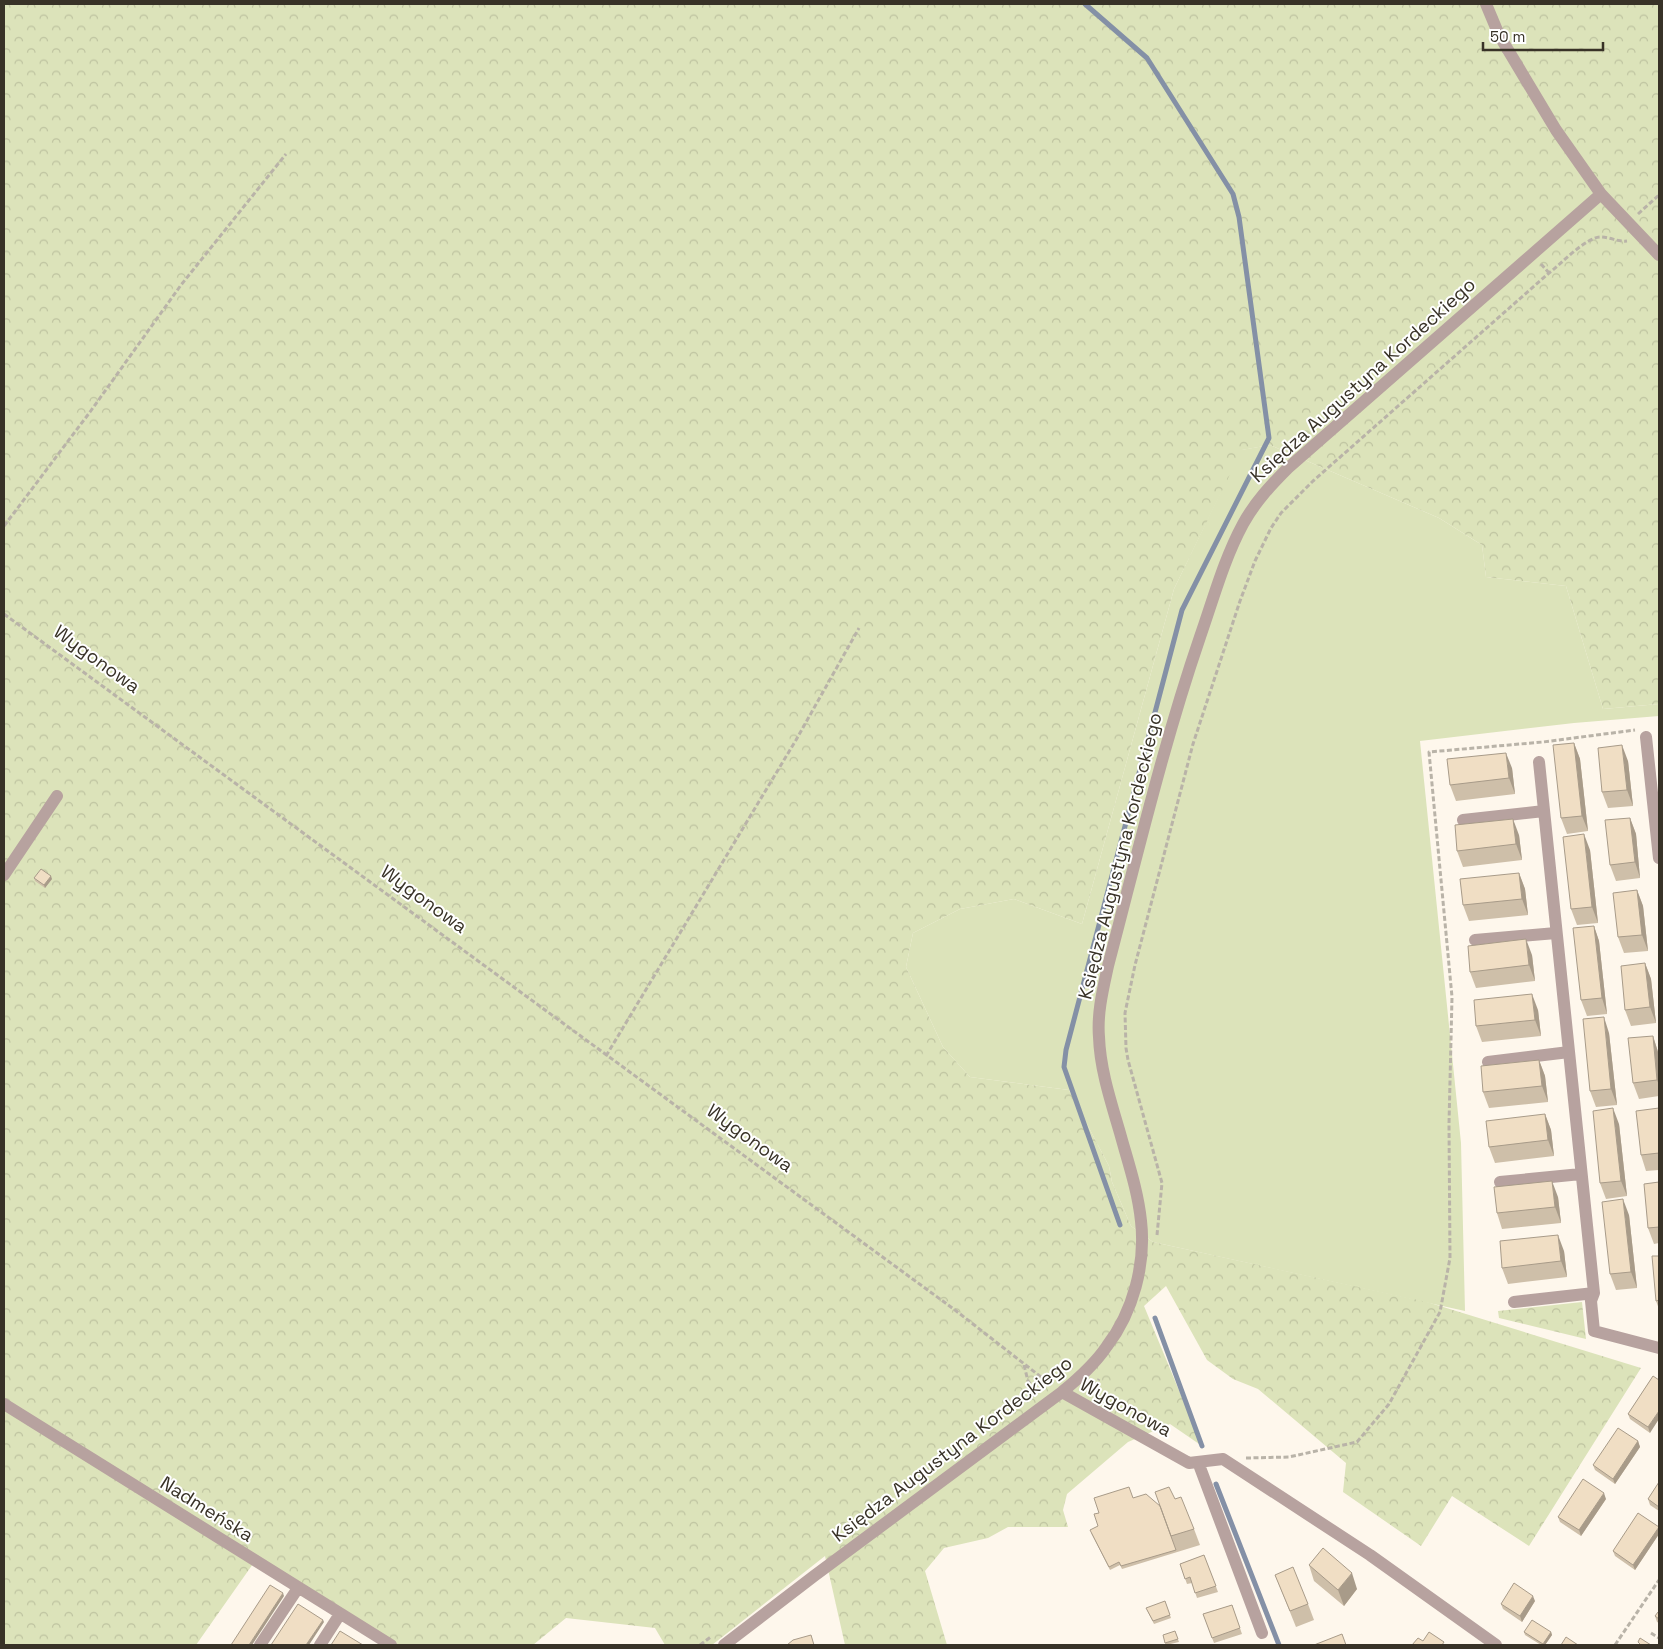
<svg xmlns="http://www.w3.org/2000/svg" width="1663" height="1649" viewBox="0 0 1663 1649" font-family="'Space Grotesk',sans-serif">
<defs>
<pattern id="forest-crowns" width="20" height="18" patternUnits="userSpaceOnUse" patternTransform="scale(1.25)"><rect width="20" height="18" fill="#dce3ba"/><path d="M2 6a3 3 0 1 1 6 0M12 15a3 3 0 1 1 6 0" fill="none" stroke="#bec3a0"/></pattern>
</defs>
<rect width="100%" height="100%" fill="#fef7ec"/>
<path fill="#dce3ba" d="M1270 445 1439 518 1482 545 1486 577 1566 586 1603 709 1659 704V716L1574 723 1420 741 1461 1143 1465 1311 1153 1242 1131 1226 1112 1182 1109 1166 1069 1090 970 1077 943 1047 906 967 913 933 960 909 1014 899 1082 924 1174 589 1241 450Z"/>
<path fill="url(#forest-crowns)" d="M4 4H1659V704L1603 709 1566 586 1486 577 1482 545 1439 518 1270 445 1242 450 1174 589 1082 924 1014 899 960 909 913 933 906 967 943 1047 970 1077 1069 1090 1109 1166 1112 1182 1131 1226 1153 1242 1427 1302 1641 1368 1529 1546 1452 1496 1421 1546 1343 1492 1346 1463 1258 1389 1233 1379 1207 1360 1166 1286 1144 1306 1202 1446 1170 1424 1128 1442 1067 1494 1063 1510 1068 1527H1008L988 1538 944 1548 925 1571 947 1645H845L825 1556 712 1645H665L655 1628 566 1618 533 1645H391L255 1561 196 1645H4Z
M1582 1302 1586 1339 1499 1318 1498 1311Z"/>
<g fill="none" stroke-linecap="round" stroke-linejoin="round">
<path stroke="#8490a6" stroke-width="5" d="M1085 4 1147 58 1233 194 1239 217 1269 438 1182 610 1066 1050 1064 1067 1120 1225
M1155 1318 1202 1446
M1216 1484 1279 1645"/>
<path stroke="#b9b3a8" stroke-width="3" stroke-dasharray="5 2.5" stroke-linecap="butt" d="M1638 214 1659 195
M1541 264 1549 273
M4 526 90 412 181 285 286 154
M4 614 955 1310 1050 1384
M606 1056 796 740 859 628
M1157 1235 1162 1183 1128 1060 1126 1048 1125 1013 1135 965 1193 744 1240 601 1255 561 1271 528 1281 513 1313 481 1549 273C1561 264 1585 238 1600 237 1610 237 1618 242 1627 241
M1024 1365 1028 1381 1032 1386V1397
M1093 1394 1094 1388 1099 1379
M1246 1458 1289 1457 1357 1442 1389 1404 1440 1312 1450 1258 1449 1124 1452 997 1429 752 1543 742 1635 730
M1651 1633 1659 1638
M700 1645 712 1636
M1615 1645 1659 1580"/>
<path stroke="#b7a29f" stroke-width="12" d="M1486 4 1499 35 1556 130 1601 194 1659 255
M1646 737 1659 858
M1539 762 1594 1293 1591 1301 1594 1331 1659 1348
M1463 820 1544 811
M4 875 57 796
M1475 940 1556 933
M1488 1062 1569 1052
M1500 1182 1581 1174
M1514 1302 1594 1293
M1062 1392 1189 1463 1223 1459 1370 1555 1496 1645
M4 1404 391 1645
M1198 1462 1262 1633
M260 1645 298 1588
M320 1645 340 1614
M724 1645 814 1576 1062 1392C1079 1378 1095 1364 1107 1346 1133 1312 1146 1264 1141 1221 1138 1191 1128 1162 1120 1133 1111 1102 1100 1069 1099 1037 1097 1013 1103 989 1108 966 1137 856 1163 745 1200 637 1213 600 1224 559 1243 524 1255 502 1271 485 1288 468L1601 194"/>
</g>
<path fill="#cebfa9" d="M1574 743 1580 759 1588 831 1567 834 1561 818Z
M1628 761 1633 806 1608 808 1602 792Z
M1512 768 1515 794 1456 801 1450 785Z
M1630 818 1636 834 1640 878 1616 881 1610 865Z
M1519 835 1522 860 1463 867 1457 851Z
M1590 850 1598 923 1577 925 1571 909Z
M1519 873 1525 889 1528 915 1469 921 1463 905Z
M34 878 52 879 45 888 35 881Z
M1637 890 1643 906 1648 951 1624 953 1618 937Z
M1594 926 1599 941 1607 1014 1587 1016 1581 1000Z
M1532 955 1535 981 1476 988 1470 972Z
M1645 963 1651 979 1656 1023 1631 1026 1625 1010Z
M1538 1010 1541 1036 1482 1042 1476 1026Z
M1609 1033 1617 1105 1596 1107 1590 1091Z
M1653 1036 1658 1052 1659 1059V1096L1639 1099 1633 1083Z
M1539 1060 1545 1076 1548 1102 1489 1108 1483 1092Z
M1659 1108V1170L1646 1171 1641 1155Z
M1545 1114 1551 1130 1554 1156 1495 1163 1489 1147Z
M1619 1124 1627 1196 1606 1199 1600 1183Z
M1659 1182V1243L1654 1244 1648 1228Z
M1558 1197 1561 1223 1502 1229 1497 1213Z
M1629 1215 1637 1288 1616 1290 1610 1274Z
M1564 1251 1567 1277 1508 1284 1502 1268Z
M1659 1256V1309L1656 1301Z
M1653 1376 1650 1433 1630 1419 1628 1414Z
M1638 1441 1640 1447 1615 1484 1595 1470 1593 1465Z
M1659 1482V1511L1650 1505 1648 1499Z
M1133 1498 1160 1506 1175 1499 1194 1529 1200 1545 1122 1569 1120 1565 1110 1570 1091 1533 1098 1526 1099 1513Z
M1606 1499 1581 1536 1560 1522 1558 1517Z
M1659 1529V1534L1635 1570 1615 1556 1613 1551Z
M1204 1555 1218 1592 1197 1598 1192 1583 1187 1584 1180 1564Z
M1309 1565 1357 1589 1344 1606 1314 1581Z
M1275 1575 1308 1604 1314 1620 1296 1627Z
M1165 1601 1171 1618 1154 1624 1147 1610Z
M1535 1601 1522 1622 1503 1609 1501 1604Z
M1232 1605 1242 1634 1214 1643 1203 1614Z
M1659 1613V1623L1657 1622 1655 1616Z
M1175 1631 1179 1642 1166 1645 1165 1643Z
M1524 1632H1551L1552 1635 1545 1645H1541L1525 1635Z"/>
<path fill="#a89b89" d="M1574 743 1580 759 1588 831 1582 816Z
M1622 745 1628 761 1633 806 1627 790Z
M1506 753 1512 768 1515 794 1509 778Z
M1630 818 1636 834 1640 878 1635 862Z
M1513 819 1519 835 1522 860 1516 844Z
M1584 834 1590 850 1598 923 1592 907Z
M1519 873 1525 889 1528 915 1522 899Z
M51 876 52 879 45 888 44 885Z
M1637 890 1643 906 1648 951 1642 935Z
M1594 926 1599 941 1607 1014 1602 998Z
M1526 939 1532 955 1535 981 1529 965Z
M1645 963 1651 979 1656 1023 1650 1007Z
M1532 994 1538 1010 1541 1036 1535 1020Z
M1604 1017 1609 1033 1617 1105 1611 1089Z
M1653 1036 1658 1052 1659 1059V1085L1657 1080Z
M1539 1060 1545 1076 1548 1102 1542 1086Z
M1613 1108 1619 1124 1627 1196 1621 1181Z
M1545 1114 1551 1130 1554 1156 1548 1140Z
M1552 1181 1558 1197 1561 1223 1555 1207Z
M1623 1199 1629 1215 1637 1288 1631 1272Z
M1558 1235 1564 1251 1567 1277 1561 1261Z
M1659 1411V1419L1650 1433 1648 1427Z
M1638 1441 1640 1447 1615 1484 1613 1479Z
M1604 1493 1606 1499 1581 1536 1579 1530Z
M1659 1527V1534L1635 1570 1633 1565Z
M1352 1573 1357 1589 1344 1606 1338 1590Z
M283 1593 284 1596 252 1645H249Z
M1533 1596 1535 1601 1522 1622 1520 1616Z
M323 1620 324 1622 309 1645H306Z
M1551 1632 1552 1635 1545 1645H1543V1644Z"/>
<path fill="#f0dec4" stroke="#a89b89" d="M1574 743 1582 816 1561 818 1553 745Z
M1622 745 1627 790 1602 792 1598 748Z
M1506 753 1509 778 1450 785 1447 759Z
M1630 818 1635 862 1610 865 1605 820Z
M1513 819 1516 844 1457 851 1455 825Z
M1584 834 1592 907 1571 909 1563 837Z
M41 869 51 876 44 885 34 878Z
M1519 873 1522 899 1463 905 1460 879Z
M1637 890 1642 935 1618 937 1613 893Z
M1594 926 1602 998 1581 1000 1573 928Z
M1526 939 1529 965 1470 972 1468 946Z
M1645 963 1650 1007 1625 1010 1621 966Z
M1532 994 1535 1020 1476 1026 1474 1000Z
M1604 1017 1611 1089 1590 1091 1583 1019Z
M1653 1036 1657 1080 1633 1083 1628 1038Z
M1539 1060 1542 1086 1483 1092 1481 1066Z
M1613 1108 1621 1181 1600 1183 1593 1111Z
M1659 1108V1153L1641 1155 1636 1111Z
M1545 1114 1548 1140 1489 1147 1486 1121Z
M1552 1181 1555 1207 1497 1213 1494 1187Z
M1659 1182V1227L1648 1228 1644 1184Z
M1623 1199 1631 1272 1610 1274 1602 1202Z
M1558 1235 1561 1261 1502 1268 1500 1241Z
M1652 1256H1659V1300L1656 1301Z
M1653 1376 1659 1380V1411L1648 1427 1628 1414Z
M1618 1428 1638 1441 1613 1479 1593 1465Z
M1583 1479 1604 1493 1579 1530 1558 1517Z
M1659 1482V1507L1648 1499Z
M1129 1487 1133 1498 1146 1494 1160 1506 1176 1550 1121 1566 1119 1562 1109 1567 1090 1530 1098 1526 1094 1514 1099 1513 1094 1498Z
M1169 1487 1175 1499 1181 1497 1194 1529 1171 1536 1155 1492Z
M1638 1513 1659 1527 1633 1565 1613 1551Z
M1323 1548 1352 1573 1338 1590 1309 1565Z
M1204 1555 1216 1586 1195 1593 1190 1577 1185 1579 1180 1564Z
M1293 1567 1308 1604 1290 1611 1275 1575Z
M1514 1583 1533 1596 1520 1616 1501 1604Z
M270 1585 283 1593 249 1645H231Z
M1165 1601 1170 1615 1153 1621 1146 1608Z
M298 1604 323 1620 306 1645H271Z
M1232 1605 1240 1628 1212 1638 1203 1614Z
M1658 1612 1659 1613V1619L1655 1616Z
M1532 1620 1551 1632 1543 1644 1524 1632Z
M340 1631 363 1645H331Z
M1175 1631 1178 1639 1165 1643 1163 1635Z
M1429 1632 1444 1642 1442 1645H1412L1418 1638 1423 1641Z
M1342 1634 1346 1645H1314Z
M811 1635 814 1645H787L793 1640Z
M1566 1637 1578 1645H1561Z
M1640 1638 1651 1645H1639L1640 1644 1638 1642Z"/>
<g text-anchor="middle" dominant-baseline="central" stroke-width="4" stroke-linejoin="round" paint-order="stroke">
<g font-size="19" fill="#383227" stroke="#fff">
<text transform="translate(1363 380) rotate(-42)">Księdza Augustyna Kordeckiego</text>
<text transform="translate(97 659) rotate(36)">Wygonowa</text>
<text transform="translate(1120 856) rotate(-76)">Księdza Augustyna Kordeckiego</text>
<text transform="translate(424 899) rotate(36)">Wygonowa</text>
<text transform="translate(750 1138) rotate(36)">Wygonowa</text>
<text transform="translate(1126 1407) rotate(29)">Wygonowa</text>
<text transform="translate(952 1449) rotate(-37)">Księdza Augustyna Kordeckiego</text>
<text transform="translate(207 1509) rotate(32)">Nadmeńska</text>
</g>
</g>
<rect width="1663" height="1649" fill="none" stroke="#383227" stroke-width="10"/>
<path d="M1483 42v8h120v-8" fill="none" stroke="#383227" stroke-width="2.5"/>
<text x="1490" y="42" font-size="15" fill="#383227" stroke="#ffffff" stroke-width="4" paint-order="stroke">50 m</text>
</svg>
